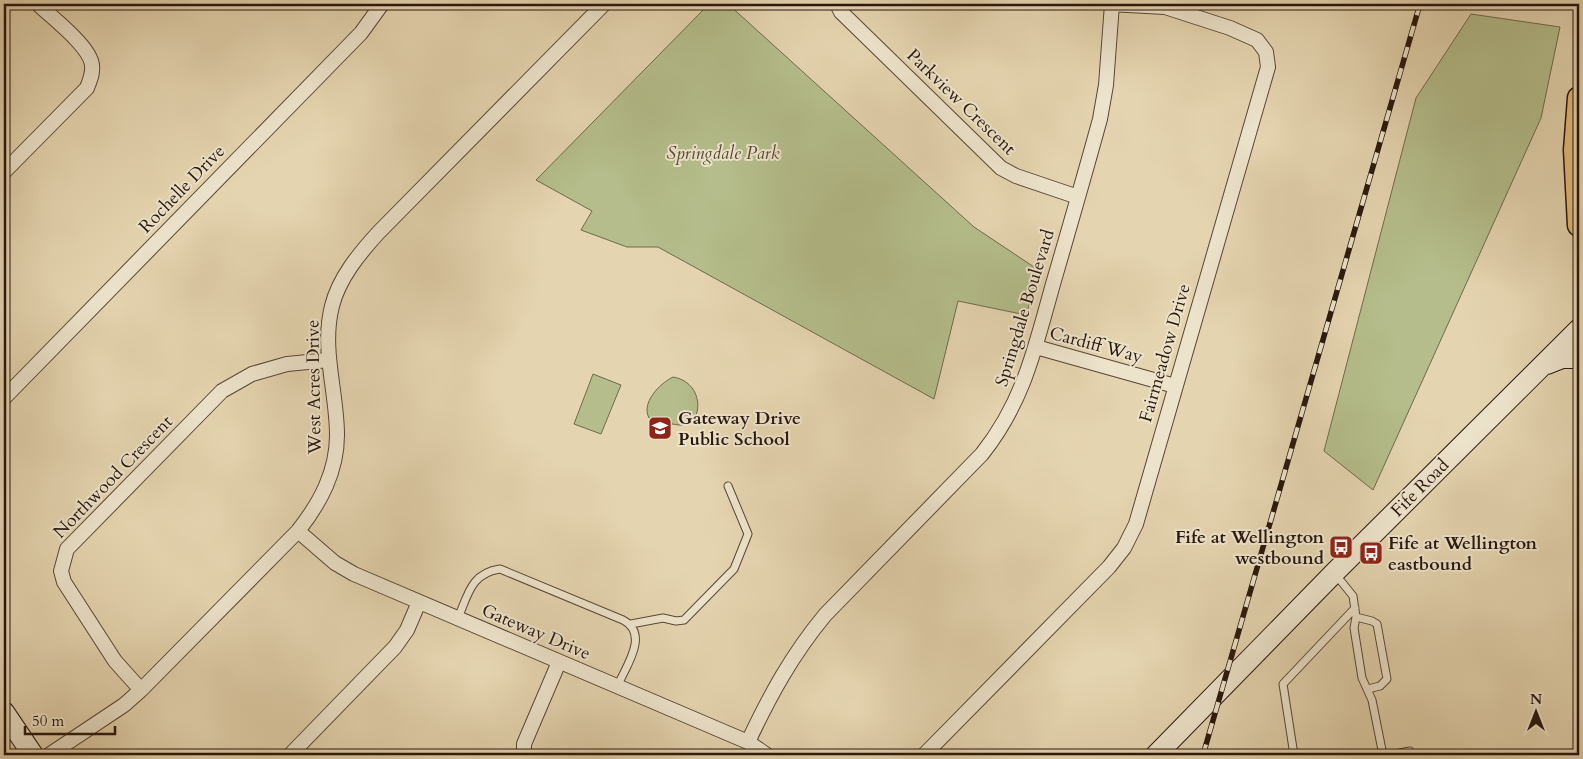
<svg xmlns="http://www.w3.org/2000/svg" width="1583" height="759" viewBox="0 0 1583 759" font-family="Cardo,serif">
<rect width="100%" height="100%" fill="#e4d4af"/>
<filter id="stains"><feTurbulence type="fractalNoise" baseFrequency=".004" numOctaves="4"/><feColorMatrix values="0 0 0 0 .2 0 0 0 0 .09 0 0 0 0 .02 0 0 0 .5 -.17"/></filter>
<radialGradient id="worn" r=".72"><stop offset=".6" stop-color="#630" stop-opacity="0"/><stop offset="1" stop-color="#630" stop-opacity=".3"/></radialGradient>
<path fill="#b4bd8b" stroke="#6e6a4c" d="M709 4H728L974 227 1040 271 1026 315 958 301 934 399 658 247H627L581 230 592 211 536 180Z
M1471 14 1560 27 1541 118 1373 490 1324 451 1416 98Z
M593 374 621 385 601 434 574 424Z
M673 377C704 382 704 422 684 425 674 426 659 420 649 418 641 403 659 384 673 377Z"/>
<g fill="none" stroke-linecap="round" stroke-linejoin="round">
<g stroke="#584636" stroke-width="9">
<path id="lane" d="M1336 575 1353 596 1356 617 1354 628 1362 678 1372 700 1383 755
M1356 617 1372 621 1377 624 1387 679 1380 686 1368 689
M458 618C468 595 471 573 500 569L623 620C650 634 626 666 617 687
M631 624 663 618 676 621 684 620 734 569 748 534 728 486
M1294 755 1283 684 1355 608
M1389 755 1410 751"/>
</g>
<g stroke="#584636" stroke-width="16">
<path id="street" d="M837 4 841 12 1001 168 1016 176 1078 197
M4 172 87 88C90 80 93 74 92 65 90 46 52 18 38 4
M1036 347 1175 386
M4 398 361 33 382 4
M298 531 335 563 354 574 748 742 767 755
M141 690 115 661 64 582 61 571 67 549 222 391 252 374 287 364 329 360
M748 742C770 695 792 655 825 615L982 454C1024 401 1035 348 1053 284 1069 229 1085 174 1100 119L1106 85 1112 4
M49 755 124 705 141 690 298 531C320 503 337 472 337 435 337 392 321 349 332 306 339 278 359 254 378 233L604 4
M290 755 395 647 407 630 419 602
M524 755V744L559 662
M924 755 1109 567 1124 548 1136 524 1268 67 1266 52 1257 40 1230 28 1165 7 1109 4"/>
</g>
<g stroke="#29170e" stroke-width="22">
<path id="secondary" d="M1547 364 1562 358H1579
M4 712 33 755
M1156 755 1334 573 1579 329"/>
</g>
<g stroke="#29170e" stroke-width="25">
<path id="primary" d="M1579 98 1575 150 1579 225"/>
</g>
<use href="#lane" stroke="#ede3cb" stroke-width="7"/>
<use href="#street" stroke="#ede3cb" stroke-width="14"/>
<use href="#secondary" stroke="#ede3cb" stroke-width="20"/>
<use href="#primary" stroke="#e2ba78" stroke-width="22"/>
<g stroke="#29170e" stroke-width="5.5">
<path id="rail" d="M1203 755 1420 4"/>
</g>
<use href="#rail" stroke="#ede3cb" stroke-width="4" stroke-dasharray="11" stroke-linecap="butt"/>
</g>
<defs>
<g id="school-square" transform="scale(1.25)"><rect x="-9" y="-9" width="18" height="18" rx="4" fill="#8f2418" stroke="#ede3cb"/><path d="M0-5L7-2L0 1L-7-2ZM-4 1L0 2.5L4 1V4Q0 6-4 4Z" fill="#fff"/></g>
<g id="bus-square" transform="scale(1.25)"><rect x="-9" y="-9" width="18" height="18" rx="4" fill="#8f2418" stroke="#ede3cb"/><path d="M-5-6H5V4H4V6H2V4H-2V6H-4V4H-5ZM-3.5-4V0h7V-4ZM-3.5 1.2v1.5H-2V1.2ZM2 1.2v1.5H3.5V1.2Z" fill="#fff"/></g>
</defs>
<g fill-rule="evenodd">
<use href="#school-square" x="660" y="428"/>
<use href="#bus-square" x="1341" y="547"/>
<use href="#bus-square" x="1371" y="553"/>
</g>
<g text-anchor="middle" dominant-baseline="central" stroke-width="4" stroke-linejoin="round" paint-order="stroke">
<g font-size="18" fill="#29170e" stroke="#ede3cb">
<text transform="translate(961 102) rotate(44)">Parkview Crescent</text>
<text transform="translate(182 189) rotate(-46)">Rochelle Drive</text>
<text transform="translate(1025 308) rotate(-73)">Springdale Boulevard</text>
<text transform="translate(1096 345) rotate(15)">Cardiff Way</text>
<text transform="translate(1165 353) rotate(-74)">Fairmeadow Drive</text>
<text transform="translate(314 387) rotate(-91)">West Acres Drive</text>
<text transform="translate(113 477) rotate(-46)">Northwood Crescent</text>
<text transform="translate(1420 488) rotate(-45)">Fife Road</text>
<text transform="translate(536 632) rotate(23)">Gateway Drive</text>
</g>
<g font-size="18" font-style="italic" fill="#534934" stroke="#ede3cb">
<text x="723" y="153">Springdale Park</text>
</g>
<g font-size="18" font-weight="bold" fill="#29170e" stroke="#ede3cb" text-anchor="start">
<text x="678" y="418">Gateway Drive<tspan x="678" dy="21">Public School</tspan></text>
<text x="1324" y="537" text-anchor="end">Fife at Wellington<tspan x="1324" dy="21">westbound</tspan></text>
<text x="1388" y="543">Fife at Wellington<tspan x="1388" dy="21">eastbound</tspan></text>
</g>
</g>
<rect width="1583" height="759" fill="none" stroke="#e4d4af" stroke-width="20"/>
<rect x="5" y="5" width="1573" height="749" fill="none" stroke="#29170e" stroke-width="2.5"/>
<rect x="10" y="10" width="1563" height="739" fill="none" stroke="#29170e"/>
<g transform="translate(1536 712)" stroke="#ede3cb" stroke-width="4" paint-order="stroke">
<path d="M0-4L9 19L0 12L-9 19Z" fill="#29170e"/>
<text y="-8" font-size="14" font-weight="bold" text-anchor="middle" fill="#29170e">N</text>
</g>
<path d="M25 726v8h90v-8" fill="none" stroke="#29170e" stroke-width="2.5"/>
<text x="32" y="726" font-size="15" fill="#29170e" stroke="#ede3cb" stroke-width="4" paint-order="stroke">50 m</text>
<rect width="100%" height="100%" filter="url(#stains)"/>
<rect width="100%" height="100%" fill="url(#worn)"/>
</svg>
